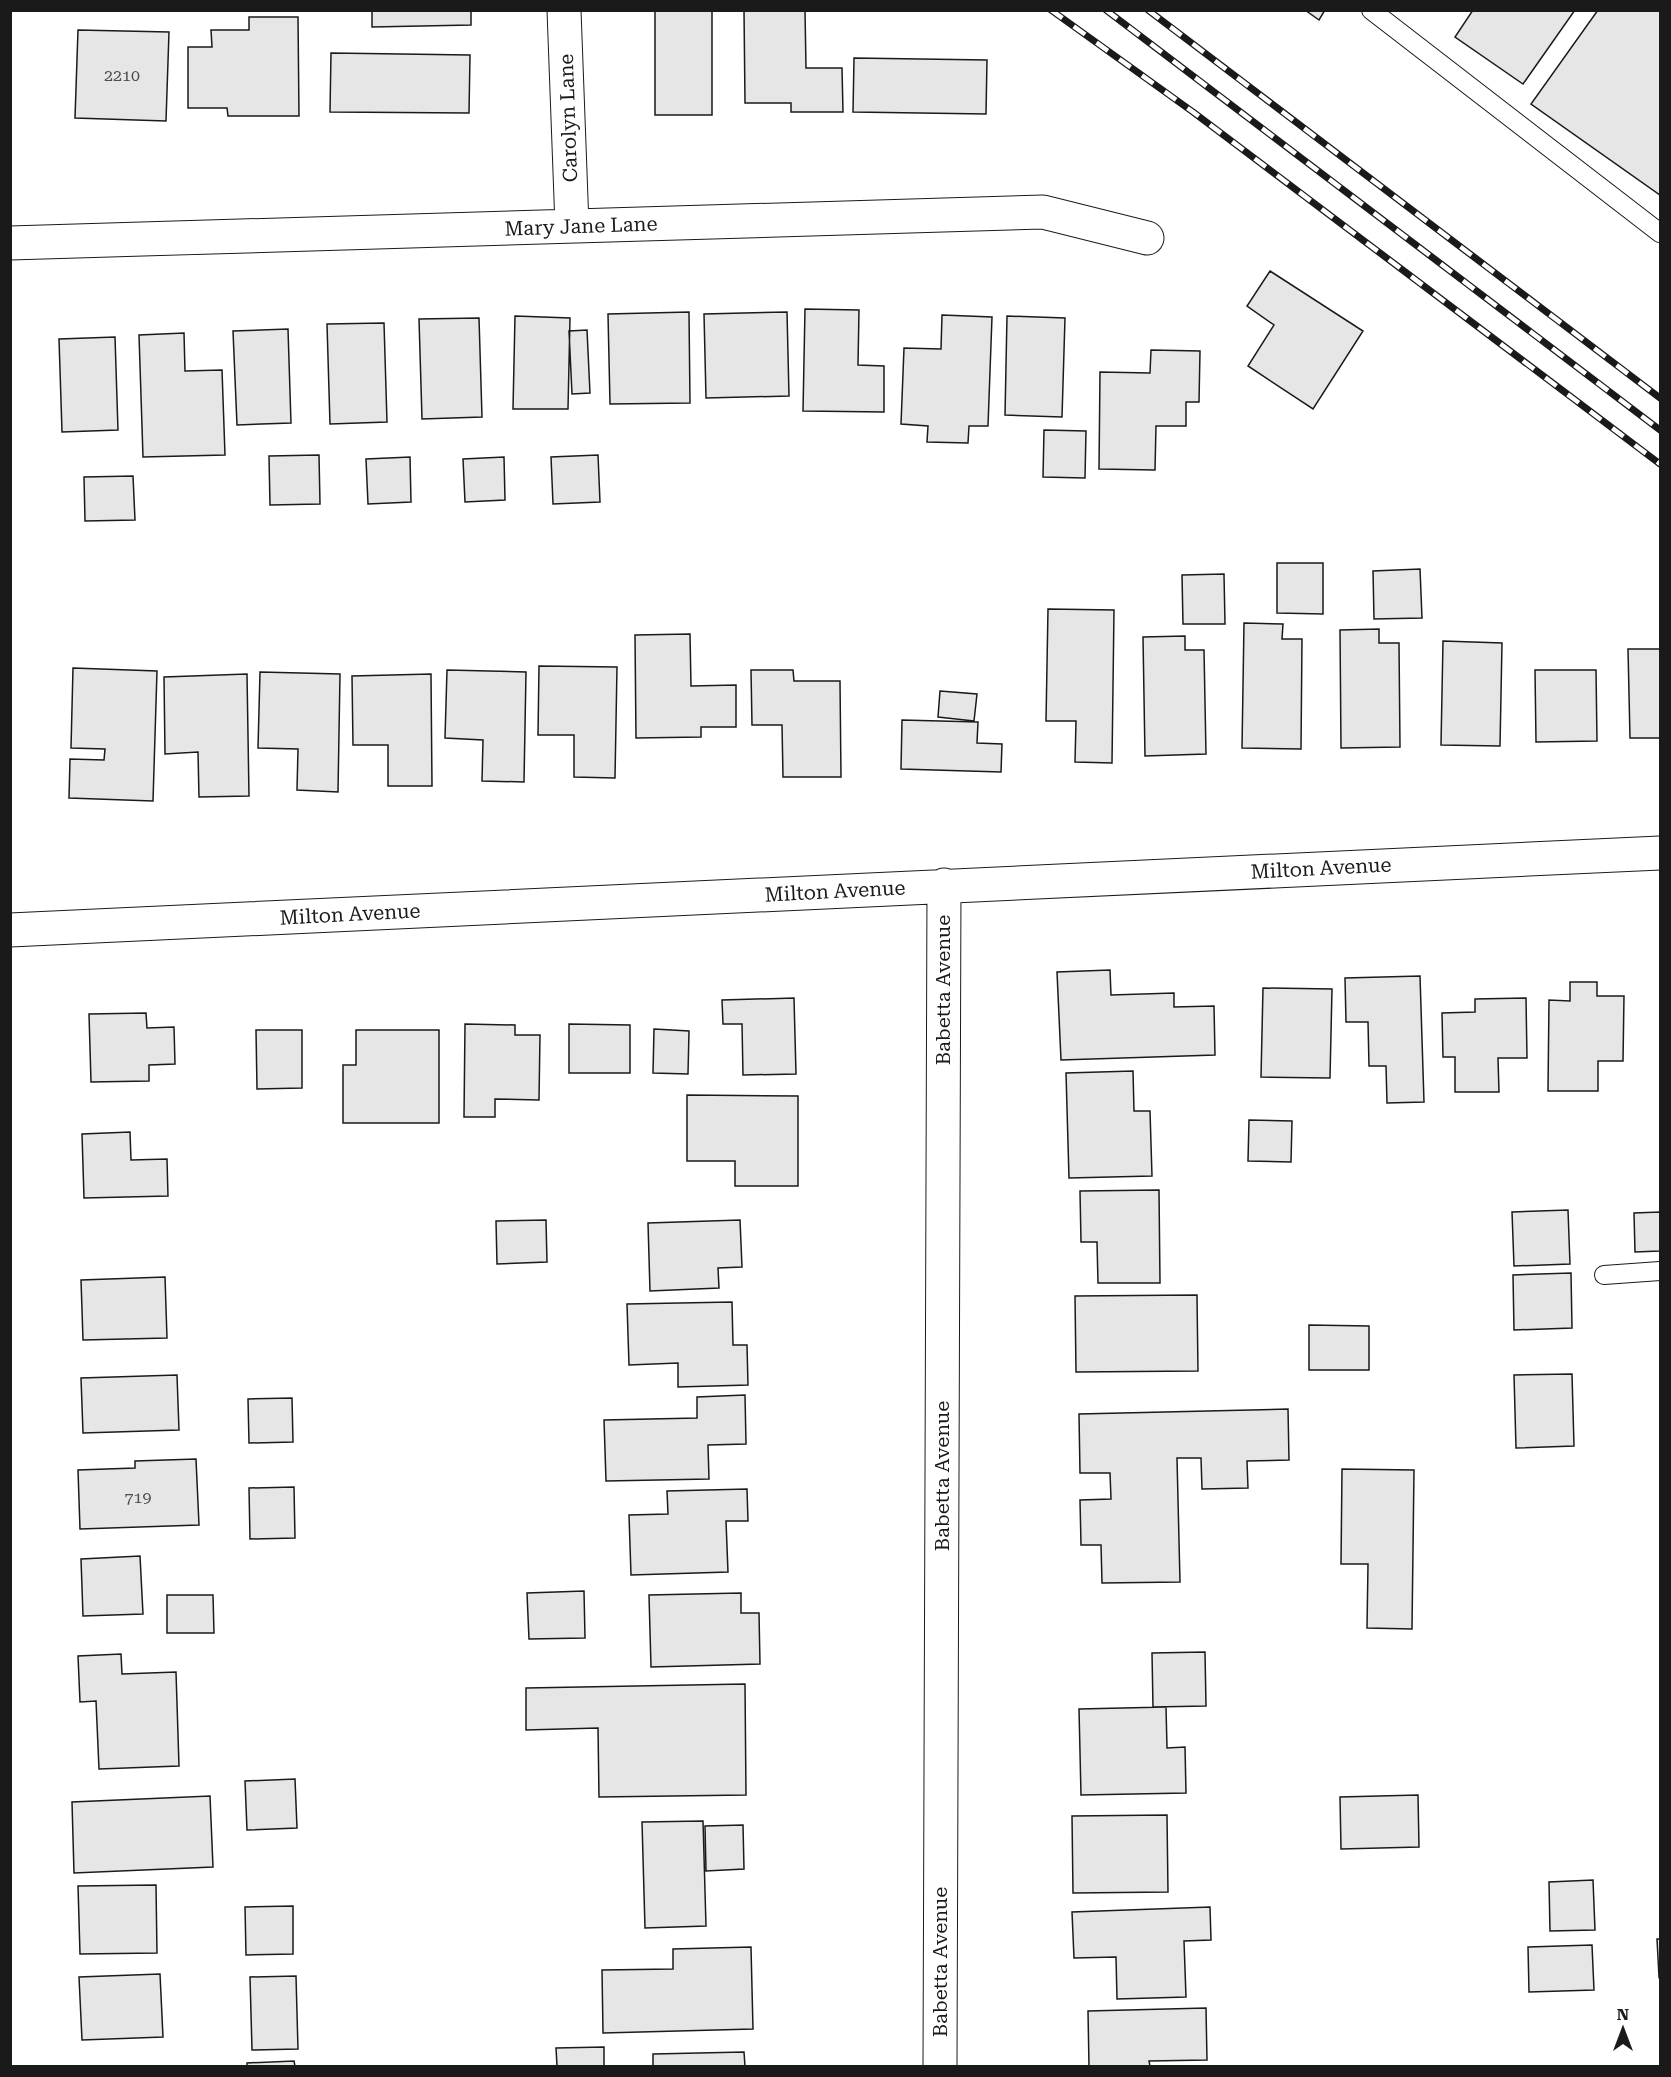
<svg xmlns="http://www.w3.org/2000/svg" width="1671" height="2077" viewBox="0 0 1671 2077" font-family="'Roboto Serif',serif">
<rect width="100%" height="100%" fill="#fff"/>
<path fill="#e6e6e6" stroke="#1a1a1a" stroke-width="1.5" d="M372 10H471V25L372 27Z
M655 10H712V115H655Z
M744 10H805L806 68H842L843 112H791V103H745Z
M1305 10H1325L1319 20Z
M1473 10H1575L1523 84 1455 37Z
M1598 10H1660V195L1531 104Z
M249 17H298L299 116H228L227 108H188V47H212L211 30H249Z
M78 30 169 32 166 121 75 118Z
M331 53 470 55 469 113 330 112Z
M854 58 987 60 986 114 853 112Z
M1270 271 1363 331 1313 409 1248 366 1274 325 1247 306Z
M805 309 859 310 858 365 884 366V412L803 411Z
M689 312 690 403 610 404 608 314Z
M787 312 789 396 706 398 704 314Z
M942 315 992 317 988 426H969L968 443 927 442 928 426 901 424 904 348 941 349Z
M515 316 570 318 568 409H513Z
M1007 316 1065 318 1062 417 1005 415Z
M479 318 482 417 422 419 419 319Z
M384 323 387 422 330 424 327 324Z
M288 329 291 423 237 425 233 331Z
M587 330 590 393 572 394 569 331Z
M184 333 185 371 222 370 225 455 143 457 139 335Z
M115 337 118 430 62 432 59 339Z
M1151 350 1200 351 1199 402H1186V426H1156L1155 470 1099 469 1100 372 1150 373Z
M1044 430 1086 431 1085 478 1043 477Z
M319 455 320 504 270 505 269 456Z
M598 455 600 502 553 504 551 457Z
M410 457 411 502 368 504 366 459Z
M504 457 505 500 465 502 463 459Z
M133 476 135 520 85 521 84 477Z
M1277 563H1323V614L1277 613Z
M1420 569 1422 618 1374 619 1373 571Z
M1224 574 1225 624H1183L1182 575Z
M1048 609 1114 610 1112 763 1075 762 1076 721H1046Z
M1244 623 1283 624 1282 639H1302L1301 749 1242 748Z
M1379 629V643H1399L1400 747 1341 748 1340 630Z
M690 634 691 686 736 685V727H701V737L636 738 635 635Z
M1185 636V650H1204L1206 754 1145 756 1143 637Z
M1443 641 1502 643 1500 746 1441 745Z
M1628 649H1660V738H1630Z
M539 666 617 667 615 778 574 777V735H538Z
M73 668 157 671 153 801 69 798 70 759 104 760 105 749 71 748Z
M447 670 526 672 524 782 482 781 483 740 445 738Z
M751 670H793L794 681H840L841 777H783L782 725H752Z
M1535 670H1596L1597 741 1536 742Z
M260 672 340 674 338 792 297 790 298 749 258 748Z
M247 674 249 796 199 797 198 752 165 754 164 677Z
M431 674 432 786H388V745H353L352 676Z
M940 691 977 694 974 721 938 717Z
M902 720 978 722 977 743 1002 744 1001 772 901 769Z
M1110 970 1111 995 1174 993V1007L1214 1006 1215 1055 1061 1060 1057 972Z
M1420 976 1424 1102 1387 1103 1386 1066H1369L1368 1022H1346L1345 978Z
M1570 982H1597V996H1624L1623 1061H1598V1091H1548L1549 1000 1570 1001Z
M1263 988 1332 989 1330 1078 1261 1077Z
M794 998 796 1074 743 1075 742 1024H723L722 1000Z
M1526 998 1527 1058H1498L1499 1092H1455V1057H1443L1442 1013 1475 1012V999Z
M146 1013 147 1028 174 1027 175 1064 149 1065V1081L91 1082 89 1014Z
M465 1024 515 1025V1035H540L539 1100 495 1099V1117H464Z
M569 1024 630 1025V1073H569Z
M654 1029 689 1031 688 1074 653 1073Z
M256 1030H302V1088L257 1089Z
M356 1030H439V1123H343V1065H356Z
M1133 1071 1134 1111H1150L1152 1176 1069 1178 1066 1073Z
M687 1095 798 1096V1186H735V1161H687Z
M1249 1120 1292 1121 1291 1162 1248 1161Z
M130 1132 131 1160 167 1159 168 1196 84 1198 82 1134Z
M1159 1190 1160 1283H1098L1097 1242H1081L1080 1191Z
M1568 1210 1570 1264 1514 1266 1512 1212Z
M1660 1212V1251L1635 1252 1634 1213Z
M546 1220 547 1262 497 1264 496 1221Z
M740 1220 742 1267 718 1268 719 1288 650 1291 648 1223Z
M1571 1273 1572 1328 1514 1330 1513 1275Z
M165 1277 167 1338 83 1340 81 1280Z
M1197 1295 1198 1371 1076 1372 1075 1296Z
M732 1302 733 1345H747L748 1385 678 1387V1363L629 1365 627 1304Z
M1309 1325 1369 1326V1370H1309Z
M1572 1374 1574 1446 1516 1448 1514 1375Z
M177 1375 179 1430 83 1433 81 1378Z
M745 1395 746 1444 708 1445 709 1479 606 1481 604 1420 697 1418V1397Z
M292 1398 293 1442 249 1443 248 1399Z
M1288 1409 1289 1460 1247 1461 1248 1488 1202 1489 1201 1458H1177L1180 1582 1102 1583 1101 1545H1081L1080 1500 1111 1499 1110 1473H1080L1079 1414Z
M196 1459 199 1525 80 1529 78 1470 135 1468V1461Z
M1342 1469 1414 1470 1412 1629 1367 1628 1368 1564H1341Z
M294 1487 295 1538 250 1539 249 1488Z
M747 1489 748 1521H726L728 1572 631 1575 629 1515 668 1514 667 1491Z
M140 1556 143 1614 83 1616 81 1559Z
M584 1591 585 1638 529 1639 527 1593Z
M741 1593V1613H759L760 1664 651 1667 649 1595Z
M167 1595H213L214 1633H167Z
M1205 1652 1206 1706 1153 1707 1152 1653Z
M121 1654 122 1674 176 1672 179 1766 99 1769 96 1701 80 1702 78 1656Z
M745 1684 746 1795 599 1797 598 1728 526 1730V1688Z
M1166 1707 1167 1748 1185 1747 1186 1793 1081 1795 1079 1709Z
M295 1779 297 1828 247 1830 245 1781Z
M1418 1795 1419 1847 1341 1849 1340 1797Z
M210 1796 213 1867 74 1873 72 1802Z
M1167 1815 1168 1892 1073 1893 1072 1816Z
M703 1821 706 1926 645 1928 642 1822Z
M743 1825 744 1869 706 1871 705 1826Z
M1593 1880 1595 1930 1550 1931 1549 1882Z
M156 1885 157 1953 80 1954 78 1886Z
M293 1906V1954L246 1955 245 1907Z
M1210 1907 1211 1940 1184 1941 1186 1997 1117 1999 1116 1957 1074 1958 1072 1912Z
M1657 1939H1660V1976L1659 1977Z
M1592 1945 1594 1990 1529 1992 1528 1947Z
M751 1947 753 2029 603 2033 602 1970 673 1969V1949Z
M160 1974 163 2037 82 2040 79 1977Z
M296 1976 298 2049 252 2050 250 1977Z
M1206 2008 1207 2060 1149 2061 1150 2066H1089L1088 2011Z
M604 2047V2066H557L556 2048Z
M744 2052 745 2066H653V2054Z
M294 2061 295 2066H247V2063Z"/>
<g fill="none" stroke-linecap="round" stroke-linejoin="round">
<g stroke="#1a1a1a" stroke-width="20">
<path id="lane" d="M1371 10 1660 233
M1604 1275 1660 1271"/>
</g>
<g stroke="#1a1a1a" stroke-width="35">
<path id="street" d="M564 10 572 226
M10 243 1043 212 1147 238
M10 930 1660 853
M940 2066 944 885"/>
</g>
<use href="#lane" stroke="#fff" stroke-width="18"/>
<use href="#street" stroke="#fff" stroke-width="33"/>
<g stroke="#1a1a1a" stroke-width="7">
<path id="rail" d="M1051 10 1193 112 1660 464
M1106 10 1660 430
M1148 10 1660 398"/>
</g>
<use href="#rail" stroke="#fff" stroke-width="4.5" stroke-dasharray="14" stroke-linecap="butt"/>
</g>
<g text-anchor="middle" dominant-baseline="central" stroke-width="4.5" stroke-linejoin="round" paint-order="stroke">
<g font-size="16" fill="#4d4d4d">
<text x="122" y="75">2210</text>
<text x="138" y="1497">719</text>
</g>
<g font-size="20" fill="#1a1a1a" stroke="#fff">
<text transform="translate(568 118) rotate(-92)">Carolyn Lane</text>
<text transform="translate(581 226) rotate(-2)">Mary Jane Lane</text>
<text transform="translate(1321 868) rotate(-3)">Milton Avenue</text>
<text transform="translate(835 891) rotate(-3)">Milton Avenue</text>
<text transform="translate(350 914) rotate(-3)">Milton Avenue</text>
<text transform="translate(943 990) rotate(-90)">Babetta Avenue</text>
<text transform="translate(942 1476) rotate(-90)">Babetta Avenue</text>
<text transform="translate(940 1962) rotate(-90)">Babetta Avenue</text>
</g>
</g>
<rect width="1671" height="2077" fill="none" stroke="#1a1a1a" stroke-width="24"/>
<g transform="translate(1623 2029)" stroke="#ffffff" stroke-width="4.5" paint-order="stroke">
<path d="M0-4.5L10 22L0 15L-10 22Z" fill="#1a1a1a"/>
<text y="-9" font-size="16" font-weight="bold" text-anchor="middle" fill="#1a1a1a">N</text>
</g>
</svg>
